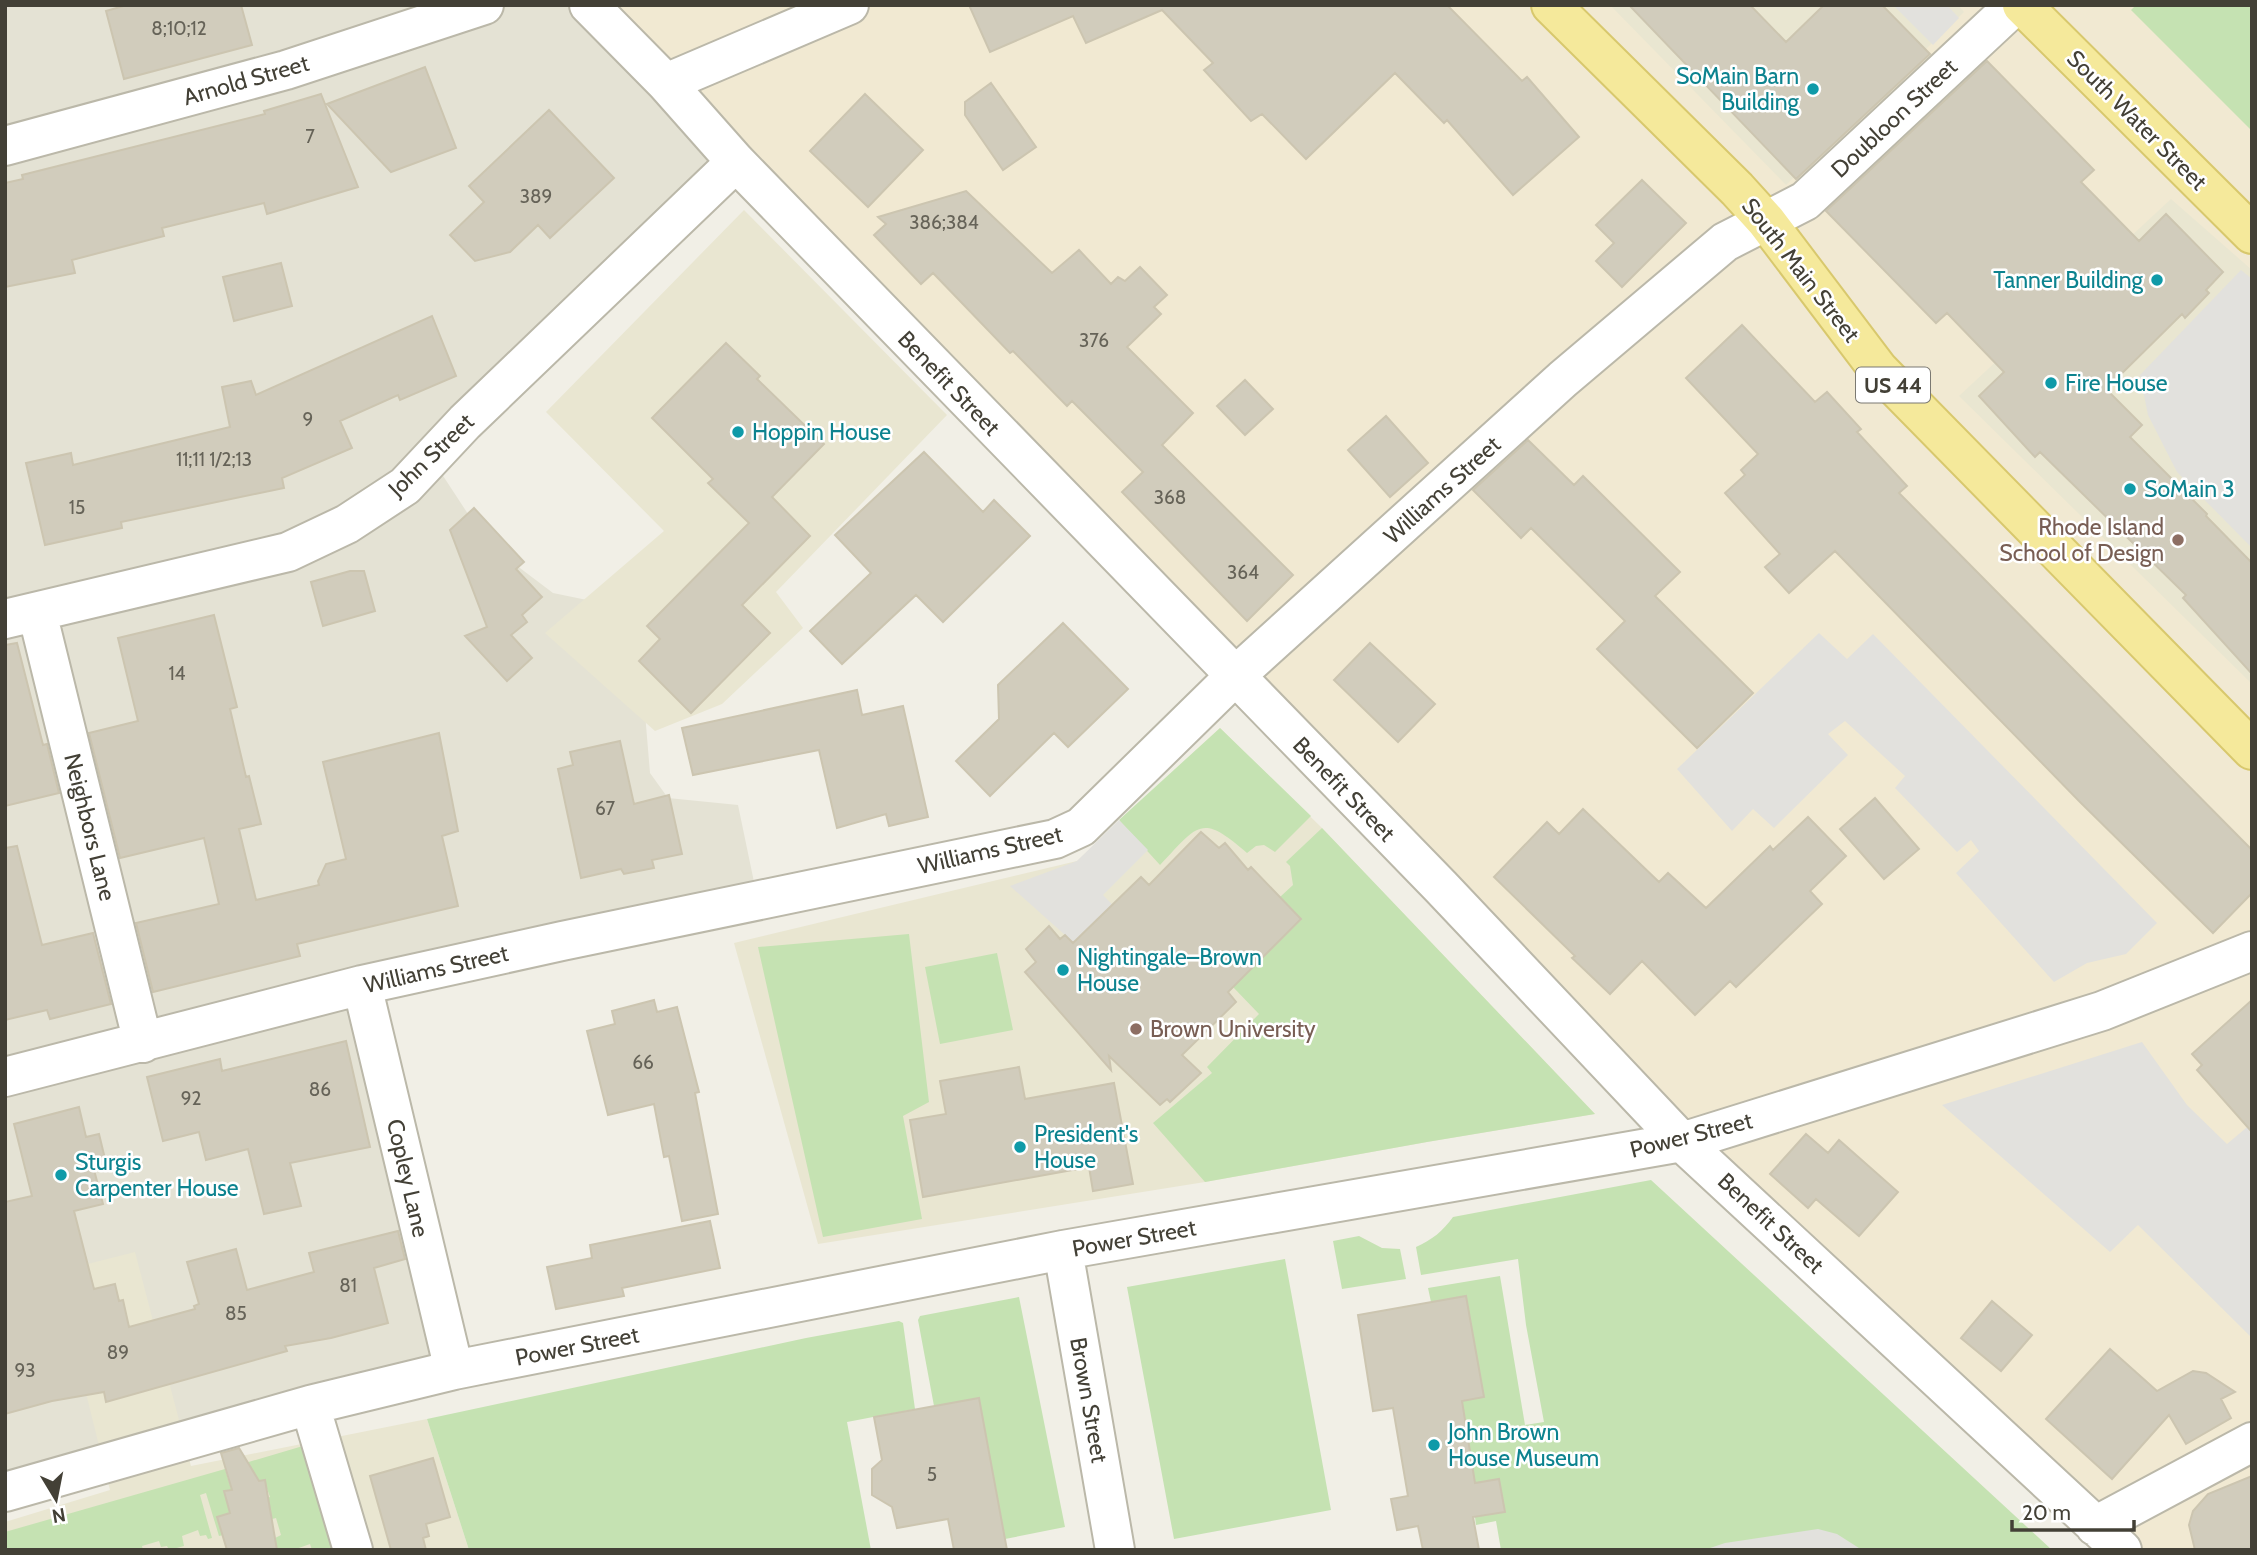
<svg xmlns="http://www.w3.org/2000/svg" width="2257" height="1555" viewBox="0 0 2257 1555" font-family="Cabin,sans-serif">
<rect width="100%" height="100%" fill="#f1efe6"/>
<path fill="#e4e2d4" d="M5 5H1547L742 176 432 459 487 543 553 593 587 600 643 689 650 773 668 798 738 805 759 906 361 983 439 1364 5 1488Z"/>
<path fill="#f1e9d2" d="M597 5H2252V1550H2122L1753 1205Z"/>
<path fill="#e9e6d1" d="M1610 5H1958L1964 12 1786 185Z
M2171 199 2252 270V684L1959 396Z
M744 210 947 415 776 592 803 628 722 704 655 731 545 633 664 531 546 412Z
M1220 728 1322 828 1595 1114 1427 1142 1205 1182 818 1244 734 943 1077 861Z
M135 1252 191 1466 427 1419 469 1550H5V1522L110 1490 56 1272Z"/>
<path fill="#c5e2b2" d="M2136 5H2252V131L2131 10Z
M1220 728 1311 816 1275 852 1264 845 1256 846 1247 853C1201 813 1199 824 1160 865L1119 820Z
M1322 828 1595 1114 1427 1142 1205 1182 1153 1123 1212 1073 1207 1067 1259 1014 1233 987 1301 920 1280 897 1293 885 1290 866 1286 862Z
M909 934 929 1102 903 1116 922 1219 823 1237 758 947Z
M997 953 1013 1030 940 1044 925 967Z
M1651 1180 2052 1550H1501L1496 1521 1476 1525 1475 1517 1505 1511 1499 1479 1475 1483 1462 1401 1484 1397 1466 1296 1431 1302 1428 1288 1500 1276 1525 1425 1544 1422 1526 1325 1518 1259 1421 1275 1416 1247C1432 1240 1443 1231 1453 1217Z
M1359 1236 1382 1248 1400 1249 1406 1279 1342 1289 1333 1241Z
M1285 1259 1331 1510 1174 1539 1127 1287Z
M1019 1297 1065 1527 1005 1539 979 1399 934 1406 918 1320 920 1316Z
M899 1321 903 1323 915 1409 847 1422 871 1550H469L427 1419 806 1338Z
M313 1443 344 1550H312L310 1544 293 1550H273L271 1545 276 1543 275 1538 281 1535 276 1518 264 1521 263 1499 270 1497 264 1480 253 1482 250 1466 242 1464Z
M225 1469 232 1492H224L230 1513 217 1517 223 1535 219 1536 206 1493 200 1495 212 1538 208 1539 206 1535 200 1536 198 1530 182 1536 184 1546 169 1550 167 1546 161 1547 159 1541 142 1546 143 1550H5V1532Z"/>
<path fill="#e2e1dd" d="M1893 5H1947L1959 18 1933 45Z
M2241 270 2252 279V548L2177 472 2148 415 2140 375Z
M1819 633 1847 659 1873 634 2157 923 2126 954 2087 963 2054 982 1956 873 1979 851 1971 840 1957 852 1895 788 1905 776 1845 721 1828 734 1848 755 1774 828 1753 809 1732 831 1677 769Z
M1119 820 1148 850 1103 895 1160 953 1140 1014 1065 935 1010 886 1077 861Z
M2142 1042 2187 1105 2227 1144 2252 1123V1338L2138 1225 2110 1252 1942 1105Z
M1818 1529 1837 1534 1862 1550H1704L1725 1543Z"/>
<path fill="#d1ccbc" stroke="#ccc5b0" stroke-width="2" d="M127 5H241L252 45 124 79 106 11Z
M969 5H1447L1522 81 1527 77 1579 137 1513 195 1447 120 1444 123 1395 73 1306 159 1262 114 1251 121 1204 70 1213 63 1162 10 1086 43 1073 16 990 52Z
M1629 5H1750L1786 42 1824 5H1882L1930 54 1796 179Z
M1987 61 2094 170 2081 182 2139 241 2166 214 2223 272 2206 290 2209 293 2185 318 2182 314 2106 389 2142 425 2130 437 2207 514 2206 516 2252 563V674L2183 598 2186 595 2040 452 2035 457 1979 396 2004 372 1947 313 1936 323 1826 211Z
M425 67 456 148 391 172 327 104Z
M991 83 1036 147 1003 170 965 115V102Z
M321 94 358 187 267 214 264 203 162 228 164 236 72 260 75 273 5 287V183L23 179 22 175 265 114 264 111Z
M865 94 923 150 868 207 810 151Z
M549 110 614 178 550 238 538 225 510 252 475 261 450 235 484 202 469 186Z
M1642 180 1686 223 1622 287 1596 261 1614 243 1596 225Z
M966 191 1052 273 1079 250 1111 284 1118 277 1125 281 1140 267 1167 295 1154 307 1161 314 1127 347 1193 413 1162 445 1293 575 1247 621 1122 492 1143 472 1072 401 1067 406 1013 351 1010 353 933 273 921 284 874 235 886 224 878 217Z
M281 263 292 306 234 321 223 277Z
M432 316 456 376 400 400 398 395 340 421 352 448 282 478 284 488 121 522 122 528 45 545 26 463 71 453 73 465 230 427 222 387 251 381 256 395Z
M1742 325 1815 402 1827 392 1861 429 1857 432 1907 486 1899 493 2252 850V893L2213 933 2080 802 1835 551 1789 593 1765 567 1780 554 1725 493 1745 475 1741 470 1758 454 1686 378Z
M726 343 760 376 757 379 824 444 772 497 810 536 742 605 770 633 691 713 639 661 660 639 647 626 749 523 708 483 713 479 652 418Z
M1245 380 1273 409 1245 435 1217 406Z
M1386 416 1428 463 1390 497 1348 450Z
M1528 440 1574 485 1583 476 1680 572 1655 596 1753 693 1697 748 1597 649 1625 621 1531 528 1521 538 1473 490Z
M924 452 983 512 994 500 1030 536 943 622 916 595 842 664 810 631 871 573 835 535Z
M474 508 524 562 516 569 542 597 522 615 527 622 511 635 532 658 507 681 465 636 487 627 450 530Z
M350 571H364L375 611 323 626 311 582Z
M214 615 237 707 230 709 246 777 249 776 261 824 239 829 256 900 319 885 318 881 326 864 346 859 323 762 439 733 458 831 442 836 458 906 297 944 300 956 153 992 136 923 219 904 204 838 120 858 89 733 138 721 118 638Z
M1063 623 1128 689 1068 747 1054 733 990 796 956 761 999 719 998 685Z
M17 643 43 745 47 744 59 793 5 806V645Z
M1370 643 1435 704 1398 742 1334 680Z
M857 690 862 715 903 706 928 817 889 826 886 814 837 828 819 750 693 775 682 728Z
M620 741 634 804 669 795 682 854 652 860 654 868 624 874 621 869 581 878 558 769 573 765 570 752Z
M1875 798 1919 849 1884 879 1840 829Z
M1583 809 1659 882 1668 873 1706 908 1770 846 1773 850 1808 817 1846 856 1810 891 1822 904 1736 987 1730 981 1695 1015 1642 961 1610 994 1572 958 1575 956 1494 877 1547 822 1559 834Z
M1201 832 1219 848 1225 843 1248 870 1251 867 1301 919 1228 992 1236 1002 1182 1055 1201 1073 1170 1102 1167 1099 1160 1105 1109 1056 1111 1070 1025 972 1036 962 1026 949 1049 926 1060 939 1065 935 1073 943 1141 877 1149 885Z
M17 846 42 945 93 933 111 1004 50 1019 47 1010 5 1020V848Z
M654 1000 657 1012 677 1007 699 1092 695 1093 718 1214 682 1221 669 1156 664 1157 654 1104 608 1115 587 1031 615 1024 612 1011Z
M2252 1000V1132L2197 1070 2202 1065 2192 1054Z
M346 1041 370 1147 290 1163 301 1206 264 1214 248 1149 206 1160 199 1132 163 1141 147 1077 220 1059 222 1071Z
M1019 1067 1025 1099 1114 1083 1133 1184 1093 1191 1089 1167 923 1197 910 1120 946 1114 940 1081Z
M79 1107 86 1137 99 1134 106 1163 93 1166 103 1204 74 1211 94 1289 115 1284 119 1301 123 1300 129 1327 195 1309 194 1306 199 1304 187 1262 236 1249 247 1290 314 1272 309 1253 398 1231 405 1259 374 1268 388 1323 331 1338 285 1346 287 1351 106 1402 104 1392 52 1401 5 1414V1202L32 1196 14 1124Z
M1806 1134 1828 1153 1839 1140 1898 1192 1859 1236 1816 1199 1808 1208 1770 1174Z
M710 1221 720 1268 622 1288 624 1296 556 1309 547 1267 592 1258 590 1245Z
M1466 1296 1484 1397 1462 1401 1475 1483 1499 1479 1505 1512 1473 1517 1479 1550H1423L1418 1526 1397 1530 1391 1499 1408 1496 1393 1408 1373 1411 1358 1315Z
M1992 1301 2032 1335 2001 1371 1961 1338Z
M2110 1349 2157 1391 2193 1371 2206 1373 2235 1392 2221 1399 2231 1418 2186 1444 2169 1415 2112 1479 2046 1419Z
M979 1398 1007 1550H954L948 1519 897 1528 892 1507 872 1495V1469L882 1460 874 1417Z
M239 1448 259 1481 265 1480 277 1550H227L217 1517 230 1513 224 1491 232 1490 221 1453Z
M433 1458 450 1517 426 1524 429 1536 423 1538 426 1550H391L370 1476Z
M2252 1476V1550H2195L2189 1525 2193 1511 2208 1494Z"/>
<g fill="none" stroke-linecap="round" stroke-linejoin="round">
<g stroke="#bbb8a9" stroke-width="42">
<path id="minor" d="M589 5 666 83 736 162 1441 887 1682 1142 2122 1550
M666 83 849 5
M5 146 286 70 484 5
M37 612 143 1043
M5 619 288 552 347 524 405 486 465 422 736 162
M362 985 454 1370
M5 1077 362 985 562 941 1055 839 1081 827 1234 677 1563 379 1725 242 1805 201 2015 5
M1063 1250 1115 1550
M310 1405 353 1550
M5 1492 310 1405 454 1370 1063 1250 1682 1142 2102 1011 2252 951
M2095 1526 2252 1442"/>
</g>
<g stroke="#d8c86d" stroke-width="42">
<path id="major" d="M1551 5 1737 189 1766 221 1878 369 2252 750
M2022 5 2252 234"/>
</g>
<use href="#minor" stroke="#fff" stroke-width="38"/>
<use href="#major" stroke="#f5e99b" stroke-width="38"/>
</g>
<g fill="#0f9aa8" stroke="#fff" stroke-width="2.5">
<circle cx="1813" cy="89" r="7"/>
<circle cx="2157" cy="280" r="7"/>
<circle cx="2051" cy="383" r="7"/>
<circle cx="738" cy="432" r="7"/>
<circle cx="2130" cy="489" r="7"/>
<circle cx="1063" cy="970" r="7"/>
<circle cx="1020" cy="1147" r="7"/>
<circle cx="61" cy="1175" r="7"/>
<circle cx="1434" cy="1445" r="7"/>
</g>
<g fill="#8d6e63" stroke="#fff" stroke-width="2.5">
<circle cx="2178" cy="540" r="7"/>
<circle cx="1136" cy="1029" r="7"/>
</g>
<g text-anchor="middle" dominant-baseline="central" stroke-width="5" stroke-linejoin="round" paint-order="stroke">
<g font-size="19" fill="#666358">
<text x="179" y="28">8;10;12</text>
<text x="310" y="136">7</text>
<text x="536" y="196">389</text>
<text x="944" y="222">386;384</text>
<text x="1094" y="340">376</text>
<text x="308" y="419">9</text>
<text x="214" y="459">11;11 1/2;13</text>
<text x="1170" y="497">368</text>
<text x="77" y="507">15</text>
<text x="1243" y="572">364</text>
<text x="177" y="673">14</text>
<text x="605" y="808">67</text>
<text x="643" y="1062">66</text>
<text x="320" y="1089">86</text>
<text x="191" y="1098">92</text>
<text x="348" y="1285">81</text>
<text x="236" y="1313">85</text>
<text x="118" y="1352">89</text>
<text x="25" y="1370">93</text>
<text x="932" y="1474">5</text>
</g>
<rect fill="#fff" stroke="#7b7972" stroke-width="2" x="1856" y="367.5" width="74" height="35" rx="5"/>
<g font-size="21" font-weight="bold" fill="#434036">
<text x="1893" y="385">US 44</text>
</g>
<g font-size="23" fill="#0d838f" stroke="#fff" text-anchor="start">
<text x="1799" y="76" text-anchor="end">SoMain Barn<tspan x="1799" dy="26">Building</tspan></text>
<text x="2143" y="280" text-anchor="end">Tanner Building</text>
<text x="2065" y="383">Fire House</text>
<text x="752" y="432">Hoppin House</text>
<text x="2144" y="489">SoMain 3</text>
<text x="1077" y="957">Nightingale–Brown<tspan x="1077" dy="26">House</tspan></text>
<text x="1034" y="1134">President's<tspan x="1034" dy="26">House</tspan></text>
<text x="75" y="1162">Sturgis<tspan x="75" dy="26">Carpenter House</tspan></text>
<text x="1448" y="1432">John Brown<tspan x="1448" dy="26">House Museum</tspan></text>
</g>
<g font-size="23" fill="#434036" stroke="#fff">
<text transform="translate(246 80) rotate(-16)">Arnold Street</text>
<text transform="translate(1894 118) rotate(-43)">Doubloon Street</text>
<text transform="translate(2137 120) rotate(45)">South Water Street</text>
<text transform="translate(1801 270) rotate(52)">South Main Street</text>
<text transform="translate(949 383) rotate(46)">Benefit Street</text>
<text transform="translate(431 455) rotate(-44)">John Street</text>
<text transform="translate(1442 490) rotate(-42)">Williams Street</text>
<text transform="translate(1344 789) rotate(46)">Benefit Street</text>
<text transform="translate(90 827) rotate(76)">Neighbors Lane</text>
<text transform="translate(990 850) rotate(-13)">Williams Street</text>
<text transform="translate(436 969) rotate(-13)">Williams Street</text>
<text transform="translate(1691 1135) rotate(-14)">Power Street</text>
<text transform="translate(408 1178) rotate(77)">Copley Lane</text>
<text transform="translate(1771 1223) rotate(43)">Benefit Street</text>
<text transform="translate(1134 1238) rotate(-10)">Power Street</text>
<text transform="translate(577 1346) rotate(-11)">Power Street</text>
<text transform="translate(1089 1400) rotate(80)">Brown Street</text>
</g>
<g font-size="23" fill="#785e54" stroke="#fff" text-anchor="end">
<text x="2164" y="527">Rhode Island<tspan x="2164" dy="26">School of Design</tspan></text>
<text x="1150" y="1029" text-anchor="start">Brown University</text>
</g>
</g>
<rect width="2257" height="1555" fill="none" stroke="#434036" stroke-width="14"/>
<g transform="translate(56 1499) rotate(170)" stroke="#ffffff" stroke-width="5" paint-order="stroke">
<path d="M0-5L12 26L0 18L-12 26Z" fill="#434036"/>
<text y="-10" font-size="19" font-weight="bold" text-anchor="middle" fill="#434036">N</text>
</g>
<path d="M2012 1520v10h122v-10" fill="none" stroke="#434036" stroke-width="3.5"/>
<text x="2022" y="1520" font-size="21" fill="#434036" stroke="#ffffff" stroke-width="5" paint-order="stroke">20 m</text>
</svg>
